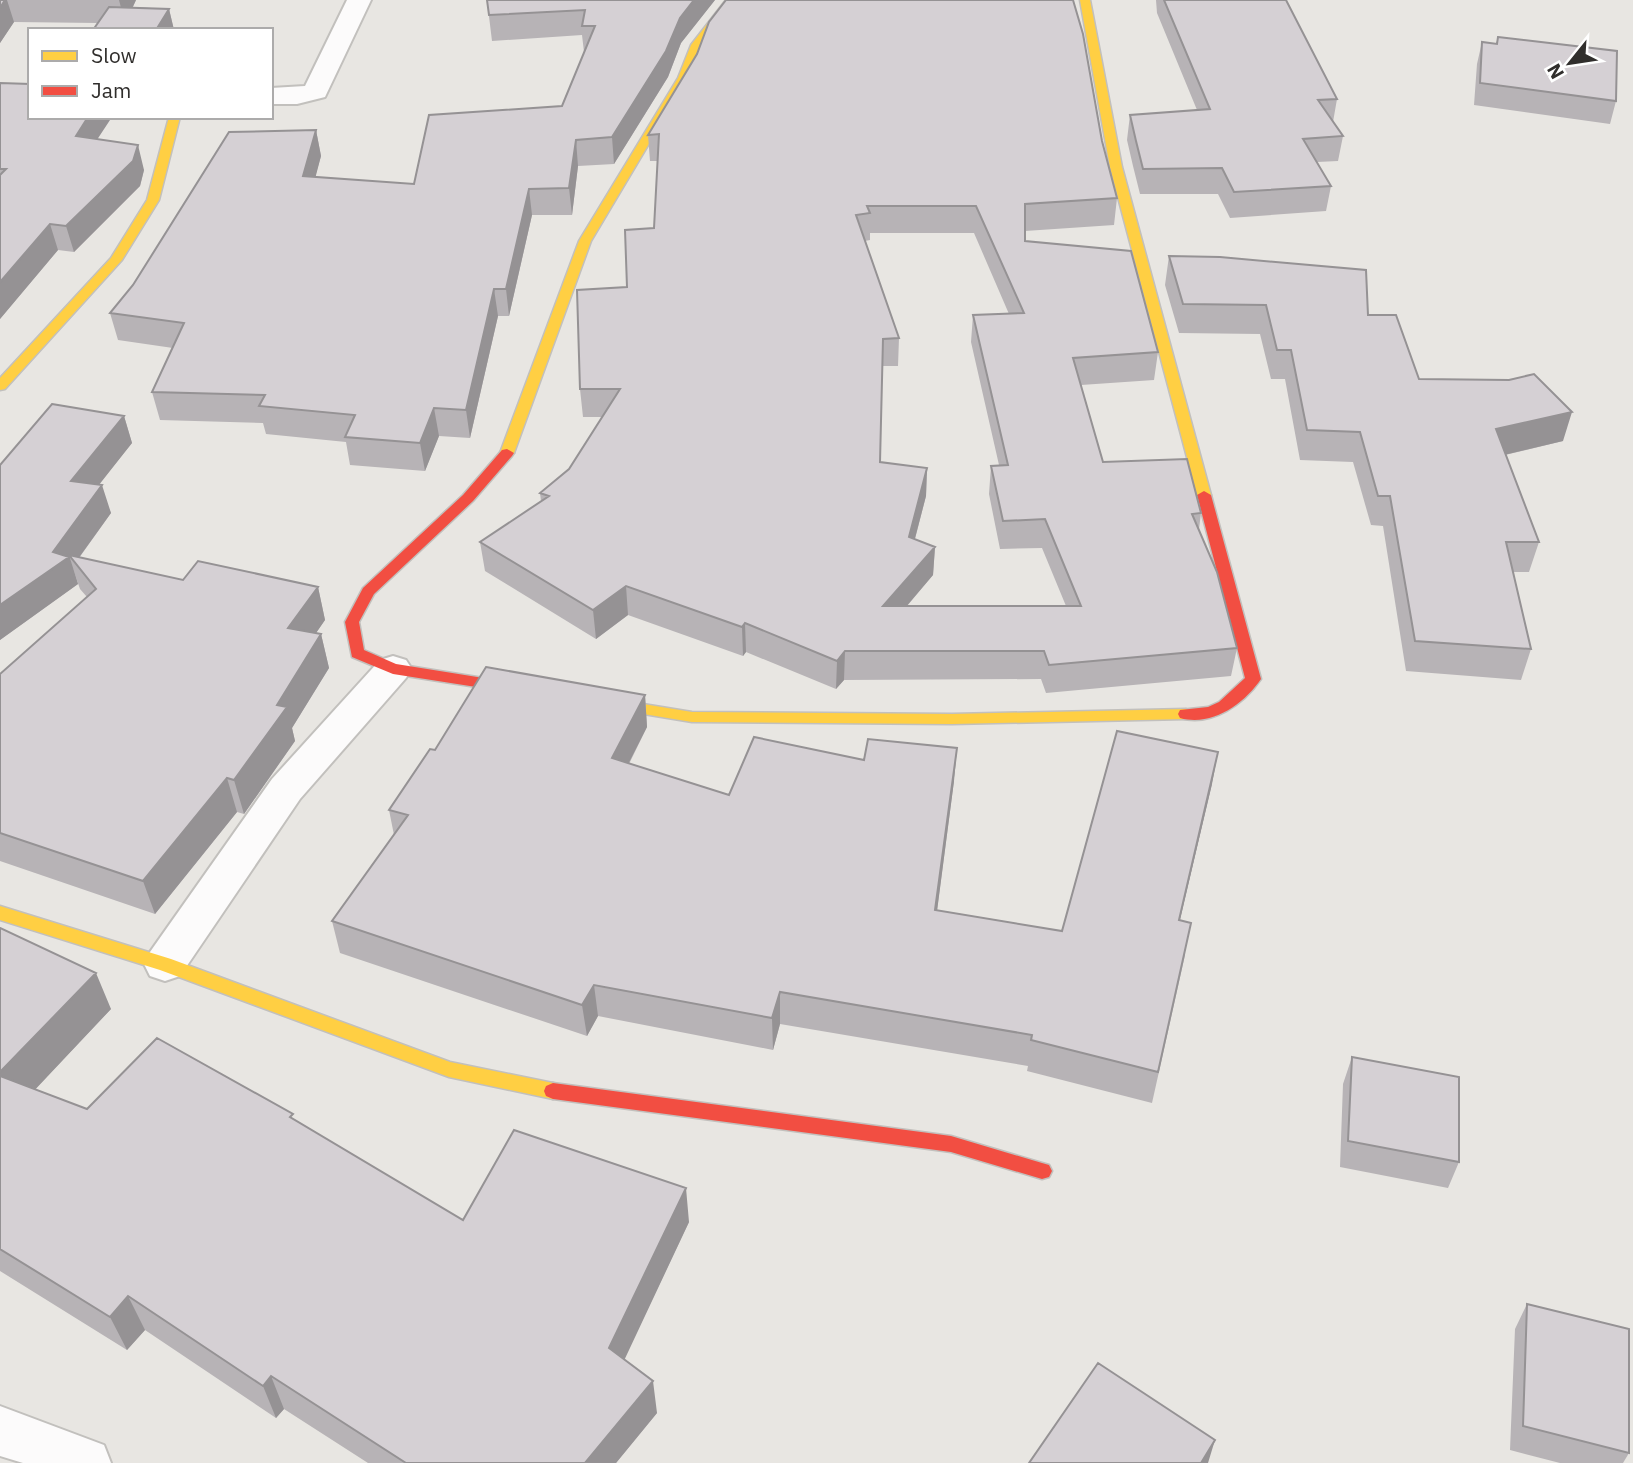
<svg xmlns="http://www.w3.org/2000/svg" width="1633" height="1463" viewBox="0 0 1633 1463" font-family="'IBM Plex Sans',sans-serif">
<rect width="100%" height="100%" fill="#e8e6e2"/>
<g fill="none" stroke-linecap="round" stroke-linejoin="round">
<g stroke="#c2c0bd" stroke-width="4">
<path id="street" d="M347 0H371L325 97 297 104H271V88L305 86Z
M393 656 406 660 412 669 406 678 300 799 180 976 165 981 150 976 144 964 150 952 272 779 380 660Z
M0 1406 104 1445 111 1463H23L0 1456Z"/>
</g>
<g stroke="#c2c0bd" stroke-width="3">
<path id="slow" d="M726 0H736L701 45 688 78 591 241 514 453 507 457 502 456 500 453 579 241 678 78 691 45Z
M1080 0H1090L1122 167 1211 495 1204 499 1197 495 1110 167Z
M169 117H180L159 200 122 260 5 389 0 390V378L111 258 147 200Z
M594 696 692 712 952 714 1186 709 1194 714 1186 719 952 724 692 722 589 705 586 701 589 697Z
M0 906 171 959 450 1062 553 1083 560 1086 562 1091 560 1096 553 1099 449 1077 160 970 0 920Z"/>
</g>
<g stroke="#c2c0bd" stroke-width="3">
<path id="jam" d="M507 449 514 453 512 456 473 501 374 594 359 622 364 650 396 664 527 685 532 686 535 690 532 694 527 695 393 674 352 657 345 622 363 588 463 495 502 450Z
M1204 491 1211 495 1261 679C1244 704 1212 727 1180 718L1178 714 1180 710 1208 707 1219 702 1245 678 1197 495Z
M553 1083 951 1136 1042 1163 1049 1165 1052 1171 1049 1177 1042 1179 951 1152 553 1099 546 1096 544 1091 546 1086Z"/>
</g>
<use href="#street" fill="#fcfbfb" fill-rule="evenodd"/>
<use href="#slow" fill="#ffcf43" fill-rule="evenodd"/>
<use href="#jam" fill="#f24e42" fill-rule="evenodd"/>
</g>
<path fill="#b7b3b6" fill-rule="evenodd" d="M0 0H136L133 7 169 9 174 30H93L98 23 14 22 0 43Z
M487 0H715L681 43 668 77 614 164 578 166 572 215H532L509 316H498L470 438 439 436 425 471 350 465 346 442 266 434 263 423 160 420 152 392 173 348 118 340 110 313 316 130 321 156 315 177 414 184 562 106 584 52 582 35 492 41Z
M1156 0H1286L1337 99 1333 122 1343 136 1338 161 1317 162 1331 186 1326 211 1230 218 1218 194H1140L1133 166 1127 140 1130 115 1197 110 1157 13Z
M1498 37 1616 101 1610 124 1474 105 1477 64 1482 42 1496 44Z
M697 54 1102 141 1117 198 1114 225 1025 231V241L1158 352 1154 380 1081 385 1103 462 1201 513 1199 529 1237 648 1231 676 1046 693 1041 679 844 680 836 689 746 652 743 656 628 615 596 639 485 571 480 542 541 501 540 493 569 469 602 417H583L580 389 654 228 658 161H650L648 135ZM870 233H974L1009 314 973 315 971 342 999 465 991 466 989 494 1000 549 1042 548 1066 606H907L933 575 935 547 915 539 926 496 927 468 880 462 882 366H898L899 338 865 241 870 240Z
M0 83 98 139 144 170 140 186 74 252 58 250 0 319Z
M1169 256 1368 315 1419 379 1563 441 1505 455 1539 542 1529 572H1513L1531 649 1521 680 1406 671 1383 526 1371 525 1353 462 1300 460 1285 379H1271L1260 334 1179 333 1165 285Z
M124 416 132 443 98 485 111 513 79 558 183 580 318 587 325 620 316 633 321 634 329 668 292 728 295 741 244 814 237 812 155 914 0 861V674L87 597 80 589 72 566 78 584 0 640V465Z
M645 695 647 727 629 764 729 795 954 781 937 910 1062 931 1212 784 1180 920 1185 955 1152 1103 1027 1071 1028 1066 780 1024 773 1050 598 1016 587 1036 340 953 332 921 394 835 389 810 435 750Z
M0 928 111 1009 35 1089 87 1109 294 1119 463 1220 689 1222 624 1359 657 1413 616 1463H368L284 1409 276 1418 145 1330 127 1350 0 1271Z
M1352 1057 1459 1162 1448 1188 1340 1167 1343 1084Z
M1527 1304 1629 1453 1623 1463H1560L1510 1450 1515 1329Z"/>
<path fill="#959294" d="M5 0H7L14 22 0 43V8Z
M119 0H136L125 23Z
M694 0H715L681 43 668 77 614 164 612 137 680 18Z
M169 9 174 30H156Z
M88 117H112L83 161 76 136Z
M316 130 321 156 309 202 303 176Z
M576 140 578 166 572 215 569 188Z
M138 145 144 170 140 186 74 252 66 226Z
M529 189 532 215 509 316 506 289Z
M50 224 58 250 0 319V282Z
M494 289 498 316 470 438 466 410Z
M434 408 439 436 425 471 420 443Z
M1572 412 1563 441 1487 459 1496 429Z
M124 416 132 443 80 509 71 481Z
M927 468 926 496 908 565 909 537Z
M102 485 111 513 75 563 69 555 78 584 0 640V605L53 552Z
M935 547 933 575 882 635 883 606Z
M626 586 628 615 596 639 593 610Z
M318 587 325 620 296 662 288 628Z
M745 623 746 652 743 656 742 627Z
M321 634 329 668 292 728 295 741 244 814 234 780 277 705Z
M845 651 844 680 836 689 837 661Z
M645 695 647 727 615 790 612 758Z
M957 748 954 781 933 942 935 910Z
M1218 752 1212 784 1172 952 1179 920Z
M227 778 237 812 155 914 143 881Z
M96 973 111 1009 15 1111 0 1081V1072Z
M594 985 598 1016 587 1036 582 1005Z
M780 992V1024L773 1050 772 1018Z
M686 1188 689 1222 614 1382 609 1348Z
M128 1296 145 1330 127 1350 110 1317Z
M271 1376 284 1409 276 1418 263 1386Z
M653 1381 657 1413 616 1463H585Z
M1215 1440 1208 1463H1201Z"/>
<path fill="#d5d0d4" stroke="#959294" stroke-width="2" fill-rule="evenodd" d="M0 0H5L0 8Z
M487 0H694L680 18 666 51 612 137 576 140 569 188 529 189 506 289H494L466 410 434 408 420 443 345 437 355 415 259 406 265 395 152 392 184 323 110 313 133 285 229 132 316 130 303 176 414 184 429 115 562 106 595 26H582L585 10 489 15Z
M726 0H1073L1083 34 1102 141 1117 198 1025 204V241L1131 251 1158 352 1073 358 1103 462 1187 459 1201 513 1192 514 1217 572 1237 648 1049 665 1044 651H845L837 661 745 623 742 627 626 586 593 610 480 542 549 496 540 493 569 469 620 389H580L577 290 627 287 625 230 654 228 659 134 648 135 697 54 709 22ZM867 206H976L1024 313 973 315 1008 465 991 466 1003 521 1045 519 1081 606H883L935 547 909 537 927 468 880 462 883 339 899 338 856 215 870 213Z
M1164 0H1286L1337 99 1318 100 1343 136 1303 139 1331 186 1234 192 1222 168 1143 169 1136 141 1130 115 1210 109Z
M109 7 169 9 156 30H93Z
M1498 37 1617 51 1616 101 1480 83 1482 42 1497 44Z
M0 83 30 84V117H88L76 136 138 145 133 161 66 226 50 224 0 282V175L6 169H0Z
M1169 256 1220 257 1366 270 1368 315H1396L1419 379 1509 380 1534 374 1572 412 1496 429 1539 542H1506L1531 649 1415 641 1390 496H1378L1360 432 1307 430 1291 350H1277L1266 305 1183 304Z
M52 404 124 416 71 481 102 485 53 552 69 557 0 605V465Z
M69 555 183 580 198 561 318 587 288 628 321 634 277 705 287 707 234 780 227 778 143 881 0 833V674L96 589Z
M486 667 645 695 612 758 729 795 754 737 864 760 868 739 957 748 935 910 1062 931 1117 731 1218 752 1179 920 1191 923 1158 1072 1031 1040 1032 1035 780 992 772 1018 594 985 582 1005 332 921 408 815 389 810 430 749 435 750Z
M0 928 96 973 0 1072Z
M157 1038 293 1114 290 1117 463 1220 514 1130 686 1188 609 1348 653 1381 585 1463H406L271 1376 263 1386 128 1296 110 1317 0 1249V1076L87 1109Z
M1352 1057 1459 1077V1162L1348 1141Z
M1527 1304 1629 1329V1453L1523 1426Z
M1098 1363 1215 1440 1201 1463H1029Z"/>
<rect x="28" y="28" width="245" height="91" fill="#ffffff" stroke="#acabab" stroke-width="2"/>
<rect x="42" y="51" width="35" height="10" fill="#ffcf43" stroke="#acabab" stroke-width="2"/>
<text x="91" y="63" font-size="21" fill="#302e2c">Slow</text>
<rect x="42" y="86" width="35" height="10" fill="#f24e42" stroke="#acabab" stroke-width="2"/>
<text x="91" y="98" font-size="21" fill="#302e2c">Jam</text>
<g transform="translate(1570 63) rotate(240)" stroke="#ffffff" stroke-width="5" paint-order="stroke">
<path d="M0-5L12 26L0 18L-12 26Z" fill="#302e2c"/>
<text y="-10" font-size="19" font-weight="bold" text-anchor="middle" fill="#302e2c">N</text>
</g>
</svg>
